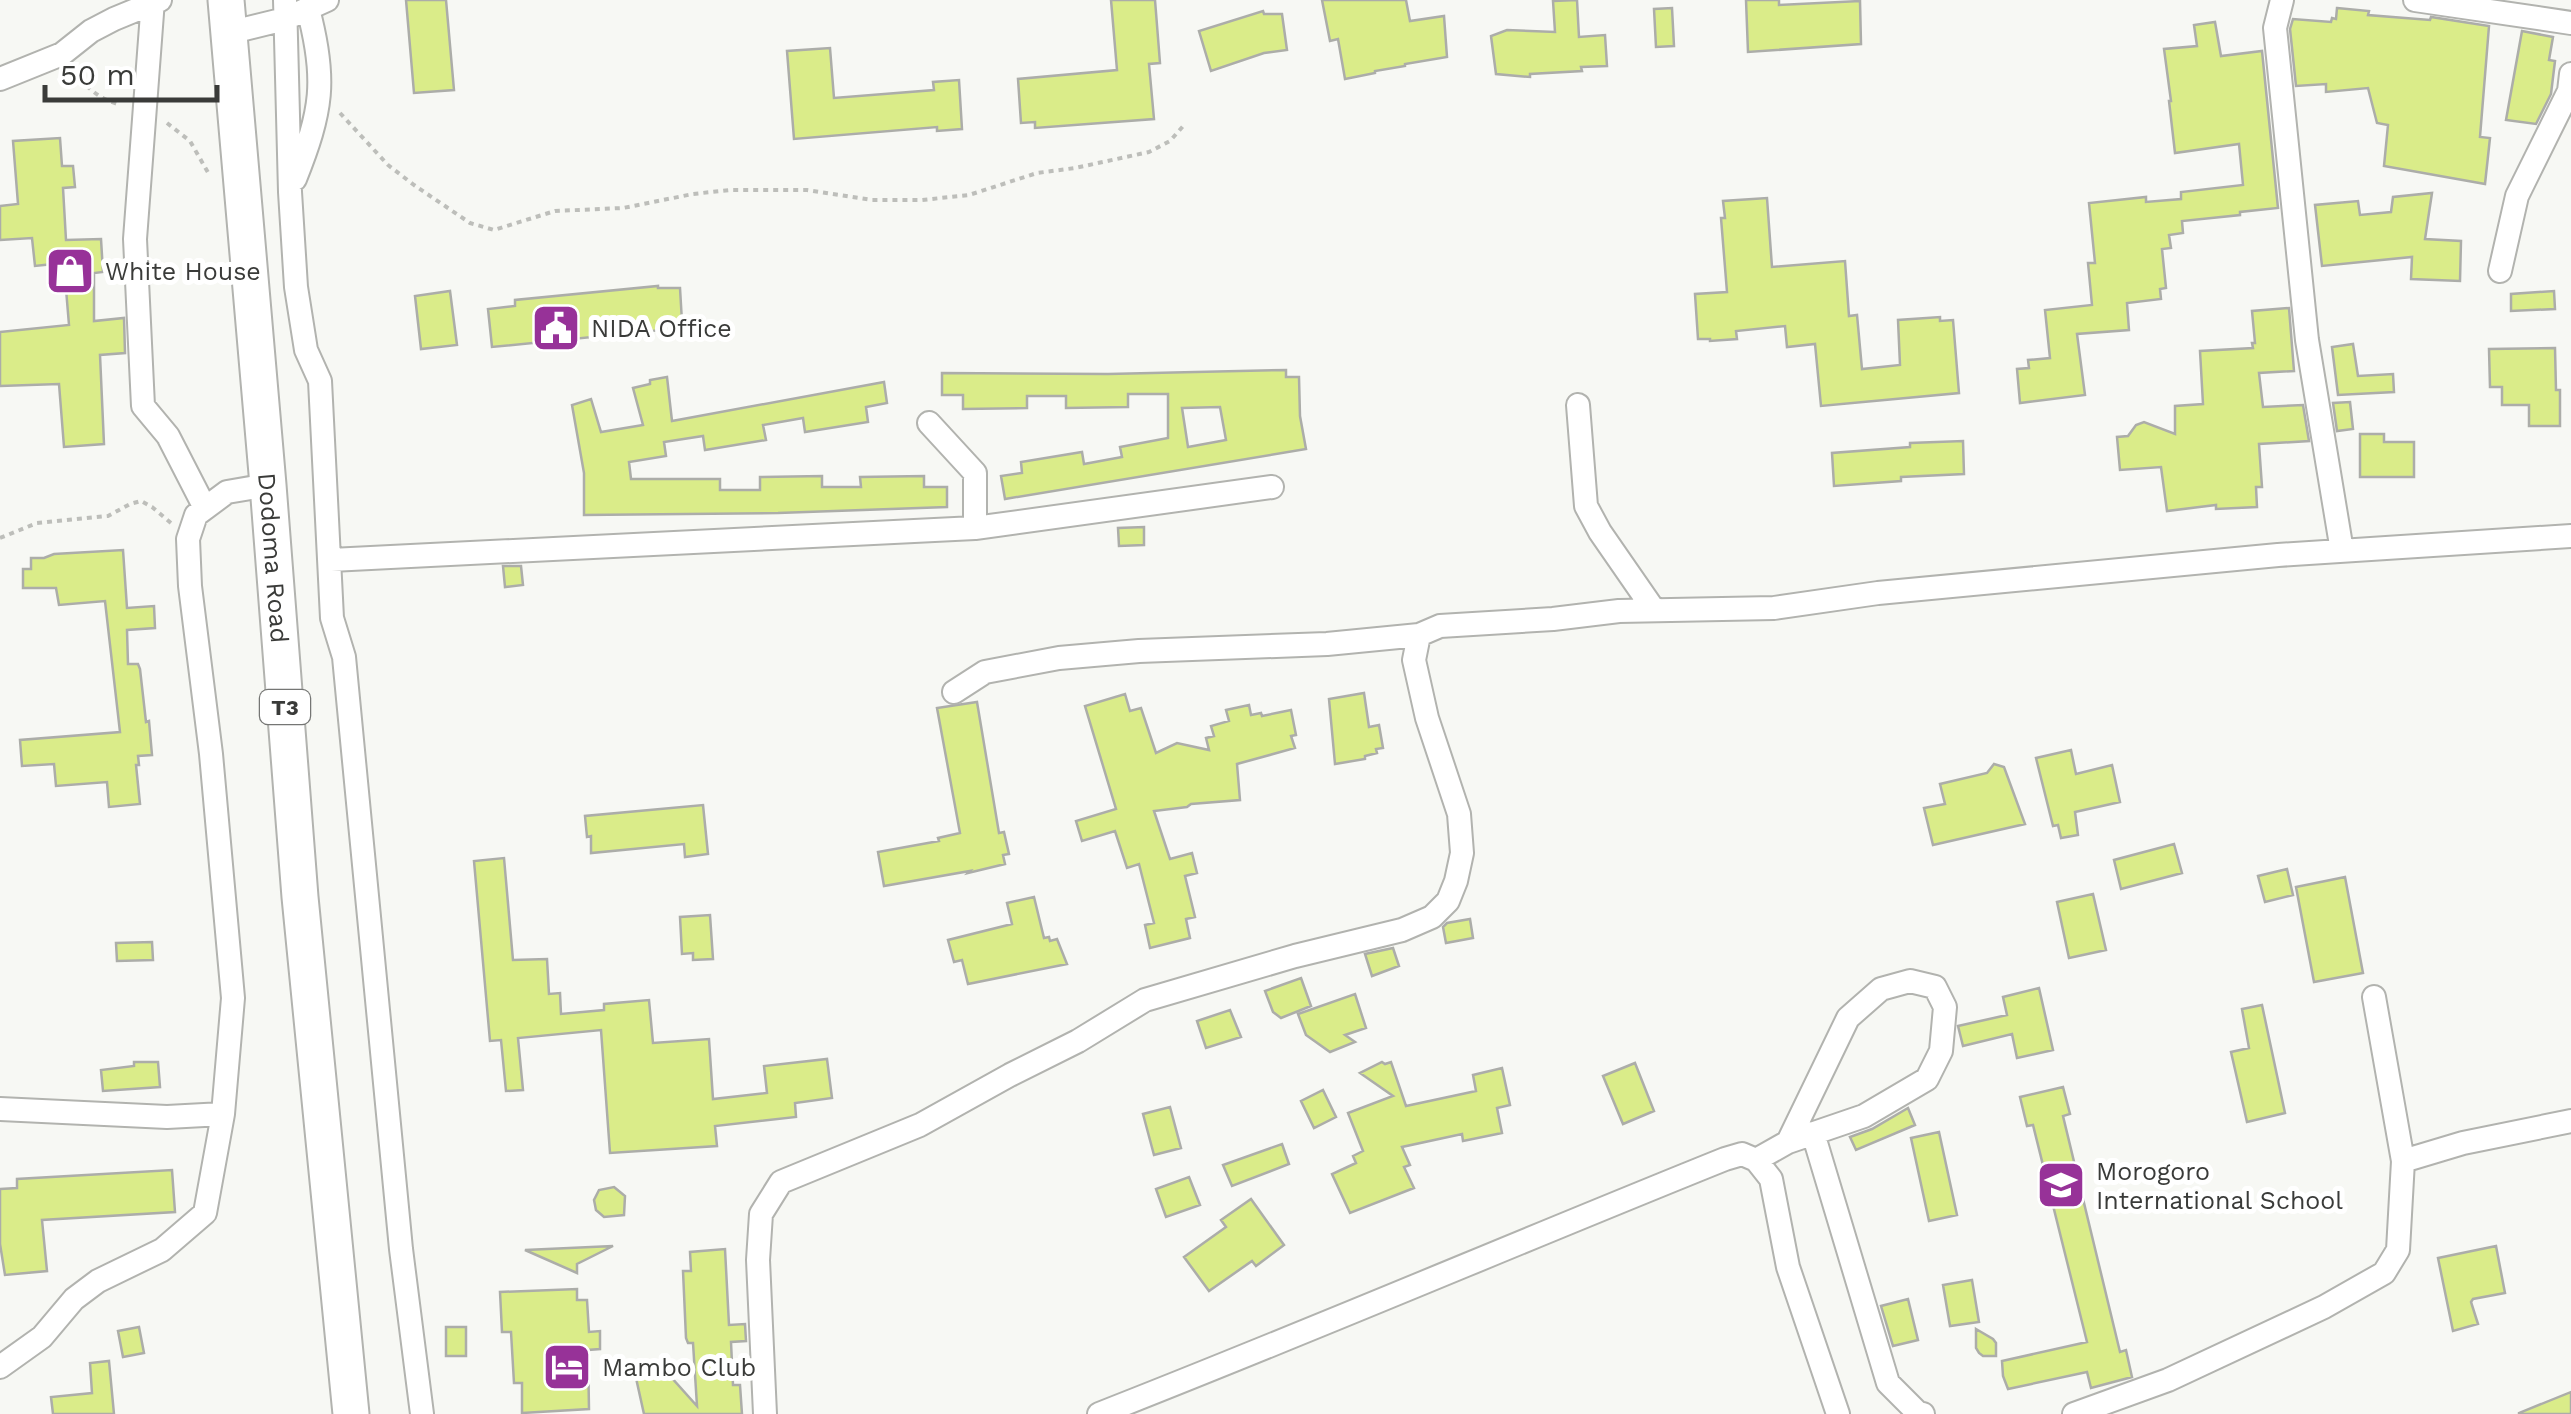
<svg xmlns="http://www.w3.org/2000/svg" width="2571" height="1414" viewBox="0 0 2571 1414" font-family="'Work Sans',sans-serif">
<rect width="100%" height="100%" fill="#f7f8f4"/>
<path fill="#daec89" stroke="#acada9" stroke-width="2.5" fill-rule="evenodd" d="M406 0H446L454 90 414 93Z
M1111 0H1155L1160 63 1149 64 1154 119 1035 128V122L1021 123 1018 79 1117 70Z
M1322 0H1406L1410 21 1444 16 1447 57 1405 64V66L1375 71V73L1345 79 1338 39 1330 41Z
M1577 0 1579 37 1605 35 1607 66 1581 67 1582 71 1530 74V77L1496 74 1491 36 1507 30 1555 32 1553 1Z
M1746 0H1779V5L1860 1 1861 44 1748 52Z
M1672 8 1674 46 1656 47 1654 9Z
M2337 8 2369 11 2368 15 2430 20 2431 17 2489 26 2480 137 2490 138 2485 184 2384 166 2388 125 2377 123 2368 88 2326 92V84L2296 86 2290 29 2293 19 2331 22 2332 18 2336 19Z
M1263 11 1264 14H1282L1287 50 1264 53 1211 71 1199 31Z
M2215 22 2221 56 2262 51 2278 208 2240 212V215L2182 221 2183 233 2169 235 2171 248 2162 249 2166 288 2160 289 2161 299 2127 303 2129 330 2077 334 2085 395 2020 403 2017 369 2029 368 2028 360 2050 358 2045 310 2092 305 2088 263H2095L2089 203 2146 197V202L2181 199V192L2243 185 2239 144 2175 153 2169 101H2171L2164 49 2197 46 2194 25Z
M2522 31 2553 37 2549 60 2555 61 2551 94 2536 124 2506 120Z
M830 48 834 98 934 90 933 82 959 80 962 129 937 131V127L794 139 787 51Z
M60 138 62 166H73L75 187 63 188 66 240 101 239 103 272 94 273V321L124 318 125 353 100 355 104 444 64 447 59 384 0 386V332L69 325 66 289 56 290 54 264 35 266 32 238 0 240V206L18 204 13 141Z
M2432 193 2425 239 2461 241 2460 281 2411 279 2412 257 2322 266 2315 205 2358 201 2360 215 2391 212 2393 197Z
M1767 198 1772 267 1845 261 1849 316 1857 315 1862 369 1900 365 1898 320 1940 317V321L1953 320 1959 393 1821 406 1815 344 1787 347 1785 326 1736 331 1737 339 1710 341V339H1698L1695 294 1727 292 1721 218H1725L1723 201Z
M658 286V288H680L682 322 661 323 662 330 492 347 488 309 515 306V300Z
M450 291 457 345 421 349 415 296Z
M2554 291 2555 309 2511 311V294Z
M2289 308 2294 371 2259 373 2263 407 2303 405 2309 441 2259 444 2262 487H2256L2257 507 2216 509V505L2167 511 2161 467 2120 470 2117 437 2128 436 2136 425 2144 422 2175 434V406L2203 404 2200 351 2253 348 2252 343H2255L2252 311Z
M2353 344 2358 376 2393 374 2394 392 2338 395 2332 347Z
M2555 348 2556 390H2560V426H2529V405H2502V387H2490L2489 349Z
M1286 370V377H1299L1300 416 1306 449 1005 499 1001 476 1022 473 1021 462 1082 452 1084 464 1122 457 1120 447 1168 438V394H1128V407L1066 408V396H1027V408L963 409V395H942V373L1108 374ZM1220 407 1226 440 1188 447 1182 408Z
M667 377 672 421 884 382 887 403 866 407 868 422 805 432 803 418 763 425 766 440 705 450 703 436 664 442 666 456 629 462 631 479H720V490H760V477L822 476V487H861L860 477 924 476V487H947V507L778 513 584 515V473L572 405 591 399 601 432 643 425 633 388 650 384V380Z
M2350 402 2353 429 2337 431 2333 403Z
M2360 434H2384V442H2414V477H2360Z
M1963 441 1964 474 1901 477V481L1834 486 1832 453 1910 447V443Z
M1144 527V545L1119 546 1118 528Z
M123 550 127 608 154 606 155 628 127 630 128 664H138L140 669 146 722 149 721 152 755 138 756 139 765H136L140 804 109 807 107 782 56 786 54 764 22 766 20 740 120 732 105 601 59 605 56 588H23V569H31V558H44L54 554Z
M503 566H521L523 585 505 587Z
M1364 693 1369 727 1379 725 1383 748 1376 749 1377 753 1365 756V759L1335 764 1329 699Z
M1125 694 1130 711 1141 708 1156 753 1177 743 1209 750 1206 738 1214 736 1211 726 1229 721 1226 710 1249 705 1251 715 1261 713 1262 716 1291 710 1296 735 1291 736 1295 748 1237 764 1240 800 1191 804 1187 807 1154 811 1170 859 1192 853 1197 873 1185 876 1195 917 1186 919 1190 938 1150 948 1145 925 1154 923 1139 864 1127 868 1115 831 1082 841 1076 821 1116 809 1085 706Z
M977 702 999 833 1004 832 1009 854 1003 855 1005 864 968 873 970 871 884 886 878 852 939 841 938 838 960 833 937 708Z
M2071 750 2076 774 2112 765 2120 802 2075 812 2078 835 2061 838 2058 825 2053 826 2036 758Z
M1994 764 2004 767 2025 824 1933 845 1924 808 1945 804 1940 784 1987 773Z
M703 805 708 854 685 857 684 844 591 853V836L587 837 585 816Z
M2174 844 2182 873 2121 889 2114 860Z
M504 858 513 960 547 959 549 994 560 993 561 1014 604 1010V1004L649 1000 653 1043 709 1039 713 1099 767 1093 764 1066 827 1059 832 1098 795 1103 796 1117 715 1126 717 1146 610 1153 601 1030 518 1038 523 1090 506 1091 501 1040 490 1041 474 861Z
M2287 869 2293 895 2265 902 2258 876Z
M2345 877 2363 973 2314 982 2296 887Z
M2093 894 2106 950 2069 958 2057 902Z
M1034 897 1044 938 1049 937 1050 941 1057 939 1067 964 968 984 962 960 954 962 948 940 1012 924 1007 903Z
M710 915 713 959 693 960V953L682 954 680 917Z
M1470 919 1473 938 1446 943 1443 927 1447 923Z
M152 942 153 960 117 961 116 943Z
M1393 948 1399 966 1372 976 1365 954Z
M1301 978 1311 1006 1281 1018 1273 1012 1265 991Z
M2039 988 2053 1050 2017 1058 2012 1034 1963 1046 1958 1026 2007 1015 2003 997Z
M1355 994 1366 1028 1345 1035 1355 1042 1330 1052 1306 1035 1298 1014Z
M2262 1005 2285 1113 2247 1122 2231 1052 2249 1048 2242 1009Z
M1230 1010 1241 1037 1206 1048 1197 1021Z
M134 1062H158L160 1087 103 1091 101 1070 134 1066Z
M1382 1062 1385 1064 1391 1062 1406 1106 1476 1091 1473 1075 1502 1068 1510 1105 1497 1108 1502 1133 1463 1141 1462 1134 1402 1147 1410 1165 1404 1167 1414 1188 1350 1213 1332 1174 1356 1163 1353 1156 1363 1151 1348 1113 1393 1096 1360 1073Z
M1635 1063 1654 1111 1623 1124 1603 1076Z
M2063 1087 2070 1114 2063 1116 2120 1352 2126 1350 2132 1377 2091 1388 2087 1372 2008 1389 2003 1376 2002 1361 2087 1342 2033 1125 2027 1126 2020 1097Z
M1323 1090 1336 1117 1314 1128 1301 1101Z
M1170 1107 1181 1148 1154 1155 1143 1114Z
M1908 1108 1915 1125 1856 1150 1850 1137 1872 1129Z
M1939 1132 1957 1215 1929 1221 1911 1138Z
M1282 1144 1289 1164 1232 1186 1223 1165Z
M172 1170 175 1212 42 1220 47 1271 5 1275 0 1244V1189L17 1188V1179Z
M1189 1177 1200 1205 1166 1217 1156 1189Z
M614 1187 625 1196 624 1215 604 1217 596 1210 594 1200 599 1190Z
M1251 1199 1284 1245 1256 1266 1252 1261 1209 1291 1184 1257 1226 1227 1221 1220Z
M613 1246 577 1264V1273L525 1250Z
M2496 1246 2505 1293 2473 1299 2471 1302 2478 1324 2453 1331 2438 1258Z
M725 1249 729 1325 745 1324 746 1341 731 1342 733 1385H740L742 1414H644L636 1378 639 1368 648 1363 661 1366 697 1406 693 1343H688L686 1338 683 1271H691L690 1252Z
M1972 1280 1979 1322 1950 1326 1943 1285Z
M577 1289V1300H587L589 1332 600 1331V1349L588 1350 589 1409 522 1413V1383H514L511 1332H502L500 1292Z
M1908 1299 1918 1340 1893 1346 1881 1306Z
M139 1327 144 1353 123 1357 118 1331Z
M446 1327H466V1356H446Z
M1976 1329 1993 1339 1996 1343V1356H1983L1979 1353 1976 1348Z
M109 1361 114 1414H53L51 1397 92 1393 90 1363Z
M2571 1392V1414H2519V1413Z"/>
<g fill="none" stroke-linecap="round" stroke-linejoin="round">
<g stroke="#b2b3af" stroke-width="26">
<path id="minor" d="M153 0 135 239 143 406 168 436 205 508
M285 0 290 192 296 287 306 350 320 381 332 618 344 657 401 1249 422 1414
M2282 0 2275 28 2307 340 2342 551
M2415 0 2571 23
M228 33 285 19 327 0
M0 79 62 54 91 31 114 19 160 0
M295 179C322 111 327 80 308 9
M2500 271 2517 196 2569 91 2571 74
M1578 405 1586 506 1600 532 1654 610
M929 423 975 473V528L1272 487
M331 560 975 528
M954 692 985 672 1059 658 1139 651 1327 644 1419 635
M0 1109 167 1117 223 1114
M1813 1133 1888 1383 1918 1413 1923 1414
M1756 1160 1788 1142 1864 1116 1927 1079 1941 1051 1945 1007 1935 987 1910 981 1881 989 1848 1018 1788 1142
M2403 1161 2463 1143 2571 1121
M0 1367 42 1337 74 1299 98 1281 162 1250 205 1213 223 1114 233 998 211 754 190 586 188 539 196 515 227 492 268 485
M765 1414 758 1260 761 1214 781 1182 920 1125 1010 1075 1078 1041 1145 1000 1295 956 1402 930 1432 917 1448 901 1456 881 1462 853 1459 814 1427 718 1414 660 1419 635 1440 626 1553 619 1619 611 1774 608 1878 593 2278 555 2571 536
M1099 1414C1309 1332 1516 1243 1725 1159L1742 1154 1756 1160 1771 1179 1788 1267 1838 1414
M2074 1414 2168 1380 2324 1307 2384 1273 2398 1250 2403 1161 2374 997"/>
</g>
<g stroke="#b2b3af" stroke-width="39">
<g id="highway">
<path id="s1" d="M226 0 268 485 300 897 351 1414"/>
</g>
</g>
<path stroke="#bdbeba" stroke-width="4" stroke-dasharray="5 5" stroke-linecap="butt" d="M73 71C88 88 98 99 121 105
M340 113 388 165 414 185 470 223 494 230 555 211 623 208 693 194 730 190H807L872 200H922L969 195 1037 173 1075 168 1149 152 1170 141 1185 124
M167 123 190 141 210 176
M0 538 37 523 108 516 130 504 141 501 152 507 171 523"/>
<use href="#minor" stroke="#fff" stroke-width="22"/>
<use href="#highway" stroke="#fff" stroke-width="35"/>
</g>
<defs>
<g id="shop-square" transform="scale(2.5)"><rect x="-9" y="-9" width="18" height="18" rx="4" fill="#973298" stroke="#fff"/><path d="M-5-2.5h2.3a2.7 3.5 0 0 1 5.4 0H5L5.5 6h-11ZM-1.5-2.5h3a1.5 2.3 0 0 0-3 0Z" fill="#fff"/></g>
<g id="civic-square" transform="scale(2.5)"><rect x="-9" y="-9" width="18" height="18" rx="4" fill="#973298" stroke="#fff"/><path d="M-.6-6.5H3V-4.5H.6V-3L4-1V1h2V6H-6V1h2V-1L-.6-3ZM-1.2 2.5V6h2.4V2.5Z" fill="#fff"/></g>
<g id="school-square" transform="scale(2.5)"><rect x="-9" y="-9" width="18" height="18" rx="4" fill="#973298" stroke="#fff"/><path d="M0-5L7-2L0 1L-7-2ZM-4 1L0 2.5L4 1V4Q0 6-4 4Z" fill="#fff"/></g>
<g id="hotel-square" transform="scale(2.5)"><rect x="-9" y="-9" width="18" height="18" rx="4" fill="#973298" stroke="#fff"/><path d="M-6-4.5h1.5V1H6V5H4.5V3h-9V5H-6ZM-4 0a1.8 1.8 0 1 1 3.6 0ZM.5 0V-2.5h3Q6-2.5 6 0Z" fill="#fff"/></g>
</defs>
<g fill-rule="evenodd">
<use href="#shop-square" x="70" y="271"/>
<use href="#civic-square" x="556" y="328"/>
<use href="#school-square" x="2061" y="1185"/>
<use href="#hotel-square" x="567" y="1367"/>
</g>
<g text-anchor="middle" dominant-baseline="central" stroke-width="10" stroke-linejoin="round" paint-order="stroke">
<rect fill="#fff" stroke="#757674" stroke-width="2.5" x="260" y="690" width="50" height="34" rx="8"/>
<g font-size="22" font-weight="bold" fill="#3a3b39">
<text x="285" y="707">T3</text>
</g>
<g font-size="25" fill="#3a3b39" stroke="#fff" text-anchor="start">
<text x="105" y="271">White House</text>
<text x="591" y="328">NIDA Office</text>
<text x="2096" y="1171">Morogoro<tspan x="2096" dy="29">International School</tspan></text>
<text x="602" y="1367">Mambo Club</text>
</g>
<g font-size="25" fill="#3a3b39" stroke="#fff">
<text stroke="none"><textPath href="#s1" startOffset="560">Dodoma Road</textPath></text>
</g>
</g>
<path d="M45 85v15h172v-15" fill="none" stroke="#3a3b39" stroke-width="5"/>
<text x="60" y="85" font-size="30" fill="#3a3b39" stroke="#ffffff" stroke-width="8" paint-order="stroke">50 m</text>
</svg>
